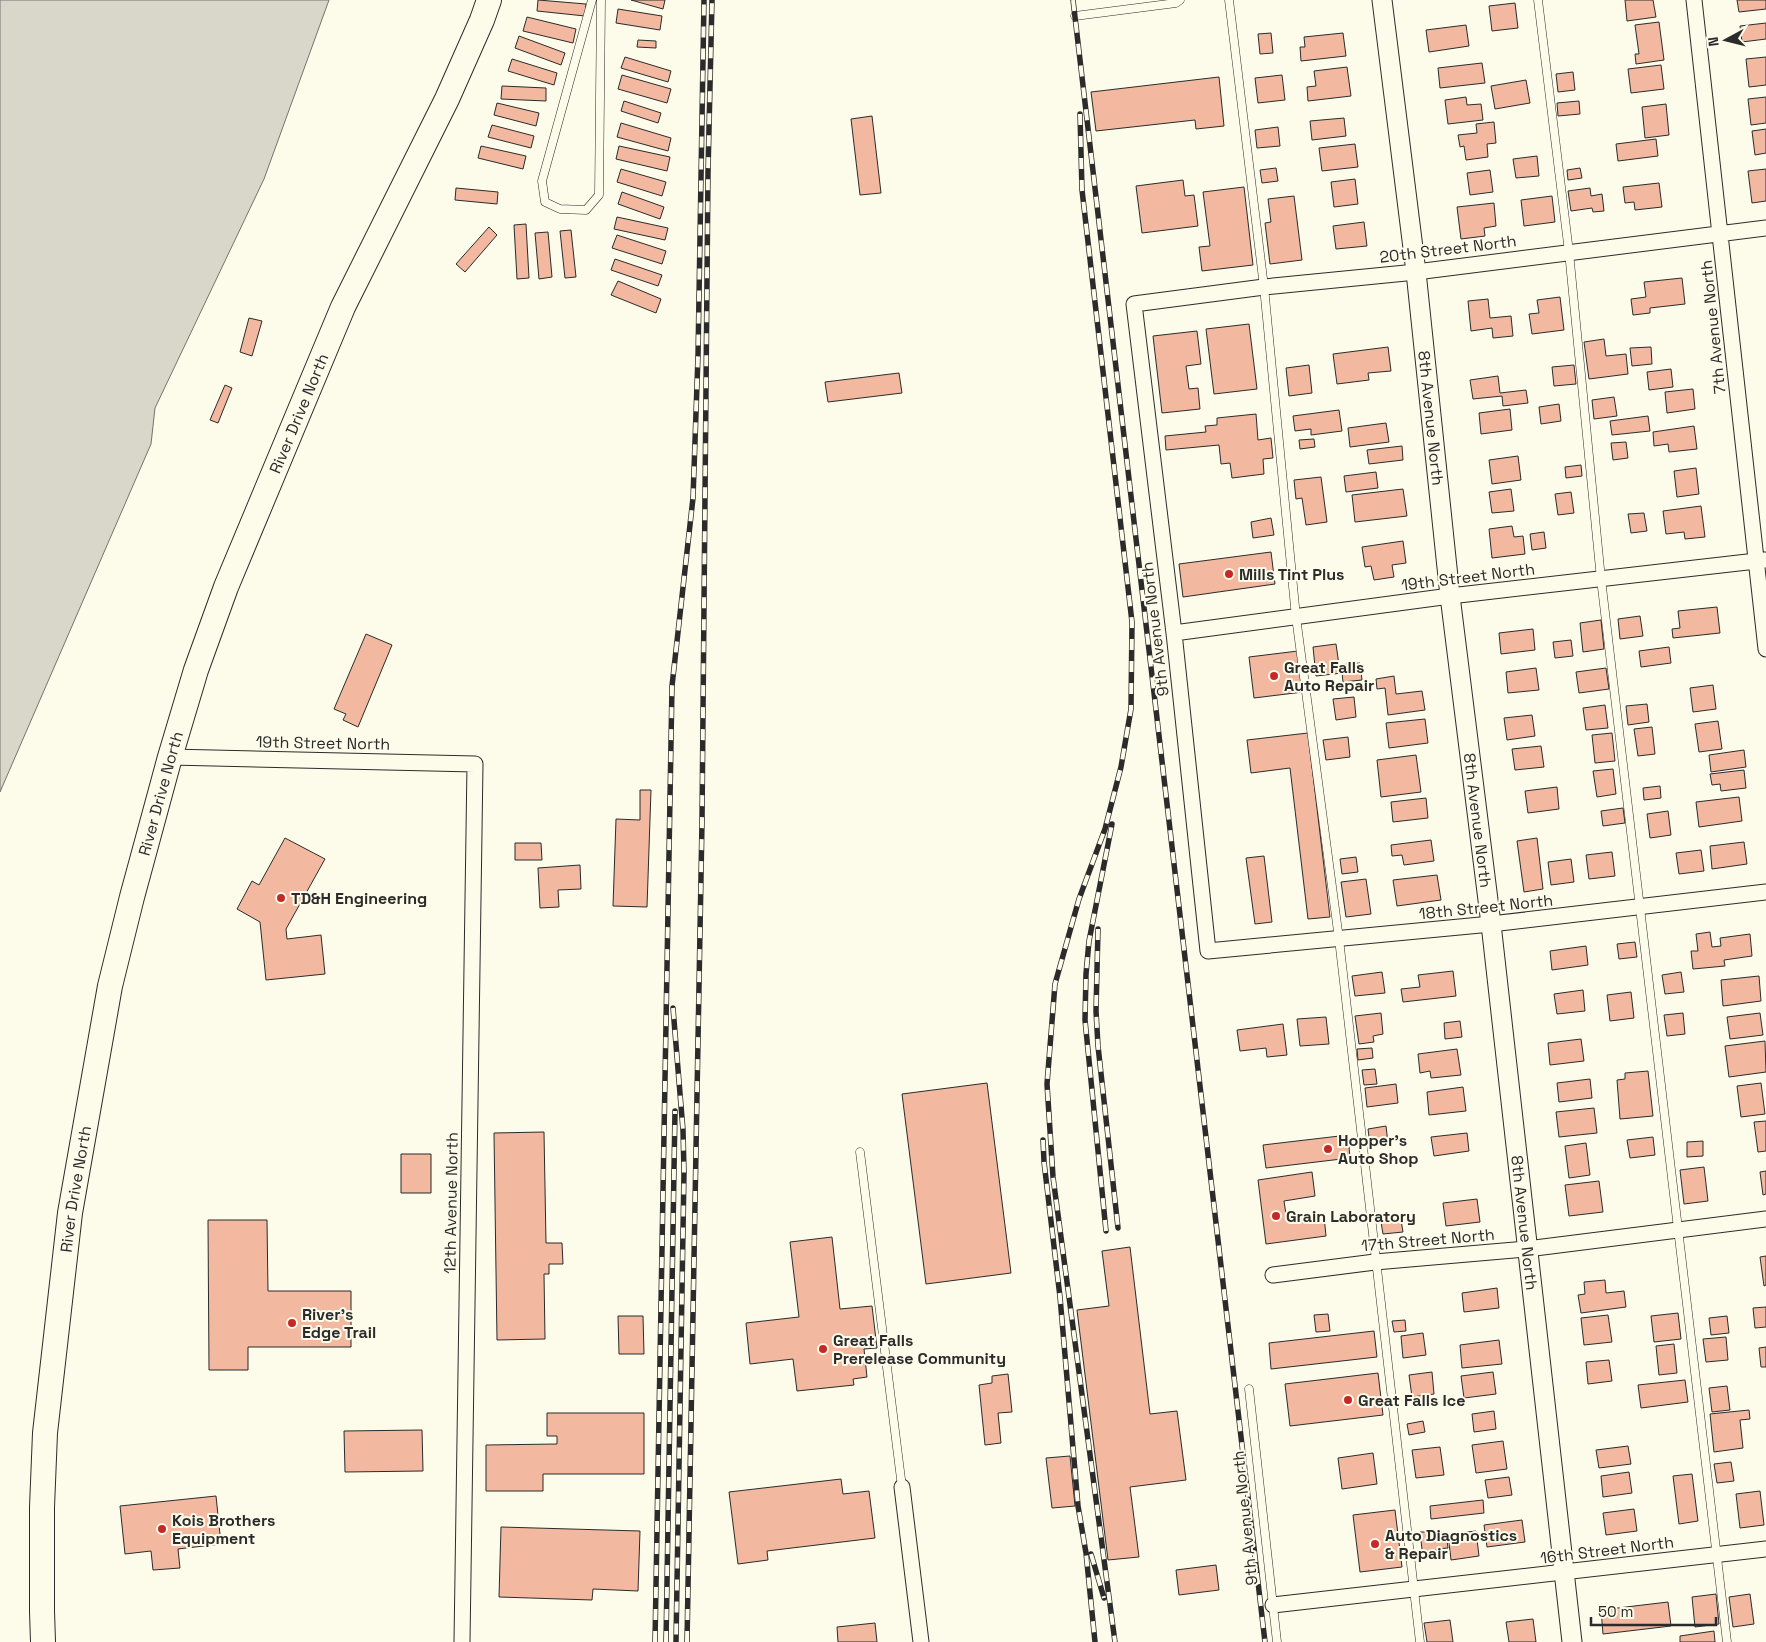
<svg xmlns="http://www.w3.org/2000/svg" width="1766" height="1642" viewBox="0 0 1766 1642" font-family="'Space Grotesk',sans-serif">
<rect width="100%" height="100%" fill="#fdfbea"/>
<path fill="#d8d7c9" stroke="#74746e" d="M0 0H329L264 179 155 408 151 444 0 792Z"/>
<path fill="#f2b8a0" stroke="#2b2b2b" d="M538 0 586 4 585 16 537 11Z
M631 0H665L663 9Z
M1625 0H1653L1656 17 1627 21Z
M1737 0H1766V9L1739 12Z
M1515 3 1518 28 1492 31 1489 6Z
M618 9 662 16 660 30 616 23Z
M527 17 576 29 573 43 523 31Z
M1659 22 1664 60 1636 64 1635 54H1639L1635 25Z
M1766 23V39L1742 42 1740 26Z
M1466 25 1469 46 1429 52 1426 30Z
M1271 33 1273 53 1260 54 1258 34Z
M1343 33 1346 56 1301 61 1300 47H1305L1304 37Z
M519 36 565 53 561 65 515 48Z
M638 40 656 41V48L637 47Z
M625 57 671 71 668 82 621 68Z
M1766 57V85L1749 87 1746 59Z
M512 59 557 73 554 85 508 71Z
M1482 63 1485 83 1440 88 1438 68Z
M1661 65 1664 89 1631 93 1628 69Z
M1347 67 1351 96 1308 101 1307 87 1316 86 1314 71Z
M1573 72 1575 90 1558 92 1556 74Z
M622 75 671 89 667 103 618 89Z
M1282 75 1285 100 1258 103 1255 78Z
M1219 77 1224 126 1196 129 1195 120 1096 131 1091 92Z
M1526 80 1530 103 1495 109 1491 86Z
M502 86 546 88V101L501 99Z
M1466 97 1467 105 1481 104 1483 120 1448 124 1445 100Z
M1766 97V123L1751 125 1748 99Z
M624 101 661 113 658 123 621 111Z
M1579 101 1580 114 1558 116 1557 103Z
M497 103 539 113 536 126 494 115Z
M1666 104 1669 135 1645 138 1642 107Z
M872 116 881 193 860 195 851 119Z
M1344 118 1346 136 1312 140 1310 121Z
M1494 122 1496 143 1487 144 1488 157 1466 160 1464 146 1460 147 1458 135 1477 133 1476 124Z
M621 123 671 138 668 151 617 137Z
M492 125 534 136 531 148 488 137Z
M1278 127 1280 146 1257 148 1255 130Z
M1766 129V153L1755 155 1752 131Z
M1656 139 1658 156 1618 161 1616 144Z
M1355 144 1358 167 1322 171 1319 148Z
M481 146 526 156 523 169 478 158Z
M619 146 670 157 667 171 616 159Z
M1537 156 1539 176 1516 178 1513 159Z
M1276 168 1278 181 1262 183 1260 170Z
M1580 168 1582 178 1568 180 1567 170Z
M621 169 666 182 662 196 617 182Z
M1766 169V201L1752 203 1748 171Z
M1490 170 1493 192 1470 195 1467 173Z
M1355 179 1358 204 1334 207 1331 182Z
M1183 180 1185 196 1194 195 1198 226 1142 233 1136 186Z
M1659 183 1662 207 1635 210 1634 202 1625 203 1623 187Z
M1244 187 1253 265 1202 271 1199 247 1210 246 1203 192Z
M456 188 498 192 497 204 455 200Z
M1590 188 1591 196 1602 194 1604 211 1593 212 1592 208 1571 211 1568 191Z
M622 192 664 207 660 219 618 204Z
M1294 196 1302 260 1270 264 1265 223 1271 222 1268 199Z
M1552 196 1555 222 1524 226 1521 200Z
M1494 203 1496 226 1484 228 1485 236 1461 239 1457 207Z
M617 217 668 228 665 240 614 229Z
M1364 222 1367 246 1336 249 1333 226Z
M526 224 529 278 517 279 514 225Z
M489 227 497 235 465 272 456 264Z
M571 230 576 277 565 278 560 231Z
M548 232 552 277 539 279 535 233Z
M617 235 666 251 662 264 612 248Z
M615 259 662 275 658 286 611 270Z
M1682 278 1685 304 1650 308V313L1633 315 1631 299 1646 297 1644 282Z
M618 281 661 299 656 313 611 295Z
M1560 297 1564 330 1532 334 1529 314 1539 313 1537 300Z
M1488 299 1490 318 1511 316 1513 336 1493 338 1492 328 1471 331 1468 301Z
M249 318 262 321 252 356 240 352Z
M1249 324 1257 389 1214 394 1206 329Z
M1197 331 1201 364 1186 366 1189 389 1198 388 1200 409 1162 413 1153 336Z
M1604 339 1606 356 1626 354 1628 374 1589 379 1584 342Z
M1388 347 1391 371 1368 373 1369 380 1337 384 1333 354Z
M1651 347 1652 364 1632 366 1630 348Z
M1309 365 1312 393 1289 396 1286 368Z
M1574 365 1576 384 1554 386 1552 367Z
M1671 369 1673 387 1649 390 1647 372Z
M899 373 902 393 828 402 825 382Z
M1498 376 1500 393 1526 390 1528 403 1503 406 1502 396 1473 399 1470 380Z
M225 385 232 388 218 423 210 420Z
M1693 389 1695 409 1667 413 1665 392Z
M1614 397 1617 416 1594 419 1592 400Z
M1559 404 1561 421 1541 424 1539 407Z
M1510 409 1512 430 1481 434 1479 413Z
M1339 410 1342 431 1311 435V429L1295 431 1293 416Z
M1256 414 1258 440 1271 438 1273 458 1263 459 1264 474 1232 478 1230 463 1221 464 1219 445 1166 450 1165 436 1206 432 1205 426 1217 425V418Z
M1648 416 1650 431 1612 435 1610 421Z
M1386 423 1389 442 1350 447 1348 428Z
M1694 426 1697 449 1669 452 1668 444 1654 446 1653 432Z
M1314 439 1315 447 1300 449 1299 440Z
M1626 442 1628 458 1613 460 1611 443Z
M1402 446 1403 460 1369 464 1367 450Z
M1518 456 1521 480 1492 484 1489 460Z
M1581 465 1582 476 1566 478 1565 467Z
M1696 468 1699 494 1677 497 1674 471Z
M1376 472 1378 488 1346 492 1344 476Z
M1321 477 1327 522 1306 525 1302 498 1296 499 1294 480Z
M1403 489 1407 516 1355 522 1352 495Z
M1511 489 1514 511 1492 513 1489 492Z
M1571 492 1574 513 1558 515 1555 494Z
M1701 506 1705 537 1685 539 1684 532 1666 534 1663 511Z
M1644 513 1647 531 1631 533 1628 514Z
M1271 518 1274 535 1253 538 1251 522Z
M1512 526 1514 537 1523 536 1525 554 1492 558 1489 529Z
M1544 532 1546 548 1532 550 1530 534Z
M1403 541 1406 563 1392 565 1394 577 1374 580 1371 566 1365 567 1362 547Z
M1271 552 1275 584 1183 597 1179 564Z
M1717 607 1720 633 1673 638 1672 629 1680 628 1678 611Z
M1640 616 1643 636 1620 639 1618 619Z
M1601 620 1604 649 1583 652 1580 623Z
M1533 629 1535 650 1501 654 1499 633Z
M366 634 392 645 358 727 343 720 346 714 334 709Z
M1571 640 1573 656 1555 658 1553 642Z
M1336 644 1339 665 1360 663 1362 680 1343 682 1342 673 1316 676 1313 647Z
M1669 647 1671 663 1641 667 1639 651Z
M1298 651 1303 692 1254 698 1249 657Z
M1536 668 1539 690 1508 693 1506 672Z
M1606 668 1609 689 1579 693 1576 672Z
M1394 676 1396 694 1422 691 1425 710 1388 715 1385 688 1377 689 1376 679Z
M1713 685 1716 709 1693 712 1690 688Z
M1354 697 1356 717 1336 720 1333 699Z
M1647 704 1649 722 1628 725 1626 706Z
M1605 705 1608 728 1586 730 1583 708Z
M1532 715 1535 736 1507 740 1504 718Z
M1425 719 1428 743 1389 748 1386 723Z
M1718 721 1722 749 1699 752 1695 724Z
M1652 727 1655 754 1638 756 1634 729Z
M1308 733 1330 917 1308 919 1290 768 1251 773 1247 740Z
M1612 733 1615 761 1595 763 1592 735Z
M1348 737 1350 757 1326 760 1323 740Z
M1541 746 1544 767 1515 770 1512 749Z
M1744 750 1746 767 1711 772 1709 755Z
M1416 755 1421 792 1381 797 1377 760Z
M1613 769 1616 794 1597 797 1593 771Z
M1744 770 1746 788 1721 791 1720 784 1712 785 1710 774Z
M1660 786 1661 798 1644 800 1643 788Z
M1557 787 1559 809 1528 813 1525 791Z
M640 790H651L647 907 613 906 616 819 640 820Z
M1739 797 1742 821 1699 827 1696 802Z
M1426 798 1428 818 1393 822 1391 802Z
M1623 808 1625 823 1603 826 1601 811Z
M1668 811 1671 835 1650 838 1647 814Z
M285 838 325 859 286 929 287 939 321 935 325 974 266 980 260 922 237 909 252 881 259 885Z
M1537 838 1543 889 1524 892 1517 841Z
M1431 840 1434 861 1404 865 1402 855 1392 856 1391 845Z
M1744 842 1747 864 1712 869 1710 846Z
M515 843H541L542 860H515Z
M1701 850 1704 871 1679 874 1676 853Z
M1612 852 1615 876 1589 879 1586 855Z
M1264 856 1272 922 1255 924 1246 858Z
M1356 857 1358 872 1342 874 1340 859Z
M1571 859 1574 882 1551 885 1548 862Z
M580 865 581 889 558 890 559 907 540 908 538 868Z
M1437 875 1441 900 1397 906 1393 880Z
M1366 879 1371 914 1346 917 1341 882Z
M1710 932 1712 947 1721 946 1720 938 1750 934 1752 956 1724 960 1725 966 1693 969 1691 951H1698L1696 934Z
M1635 942 1637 957 1619 959 1617 944Z
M1586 946 1588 965 1552 970 1550 951Z
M1453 971 1456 996 1403 1002 1401 989 1420 987 1418 975Z
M1382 972 1385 993 1355 996 1352 976Z
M1681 972 1684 992 1665 994 1662 975Z
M1759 976 1761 1001 1723 1006 1721 980Z
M1583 990 1585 1011 1557 1014 1554 994Z
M1631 992 1634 1018 1610 1021 1607 995Z
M1381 1013 1383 1034 1373 1036 1374 1042 1359 1044 1355 1016Z
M1683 1013 1685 1034 1667 1036 1664 1015Z
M1760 1013 1763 1035 1730 1039 1727 1017Z
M1326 1017 1329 1044 1300 1046 1297 1019Z
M1460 1021 1462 1037 1445 1039 1444 1023Z
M1283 1024 1287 1055 1267 1057 1266 1048 1240 1051 1237 1030Z
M1581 1039 1584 1061 1550 1065 1548 1043Z
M1765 1041 1766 1072 1729 1077 1725 1046Z
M1372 1048 1373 1058 1358 1060 1357 1049Z
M1457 1049 1461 1075 1431 1078 1430 1071 1420 1073 1418 1054Z
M1375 1069 1377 1084 1364 1085 1362 1070Z
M1648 1071 1653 1116 1620 1119 1617 1080 1625 1079V1073Z
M1590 1079 1592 1098 1559 1102 1557 1083Z
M987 1083 1011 1273 926 1284 902 1094Z
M1761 1083 1765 1114 1741 1117 1737 1086Z
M1396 1084 1398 1103 1367 1107 1365 1088Z
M1463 1087 1466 1111 1429 1115 1427 1092Z
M1594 1108 1597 1133 1559 1137 1556 1112Z
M1766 1121V1151L1758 1152 1754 1122Z
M1386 1126 1388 1143 1370 1145 1368 1129Z
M544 1132 546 1243H562L563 1264H549V1274H544L545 1339 497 1340 494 1133Z
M1467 1133 1469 1151 1434 1156 1431 1137Z
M1348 1135 1350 1158 1266 1168 1263 1145Z
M1653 1137 1655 1155 1630 1158 1627 1140Z
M1703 1141V1156L1687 1157V1142Z
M1586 1143 1590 1175 1569 1178 1565 1146Z
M401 1154H431V1193H401Z
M1704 1167 1708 1201 1684 1204 1680 1170Z
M1766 1171V1194L1763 1195 1760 1172Z
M1312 1172 1315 1196 1284 1201 1287 1221 1324 1216 1326 1236 1266 1244 1258 1180Z
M1599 1181 1603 1212 1569 1216 1565 1185Z
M1477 1199 1480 1222 1446 1226 1443 1203Z
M1400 1214 1403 1232 1383 1234 1380 1216Z
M208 1220H267L268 1291H351V1347H248V1370H209Z
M832 1237 840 1309 872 1306 877 1348 864 1349 867 1377 853 1379 854 1385 797 1391 793 1359 750 1364 746 1323 799 1317 790 1242Z
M1130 1247 1150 1414 1177 1411 1186 1480 1130 1487 1139 1557 1108 1560 1077 1310 1109 1306 1102 1251Z
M1766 1256V1285L1764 1286 1760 1257Z
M1605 1280 1606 1293 1624 1291 1626 1307 1581 1313 1578 1295 1585 1294 1584 1282Z
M1497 1288 1499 1308 1464 1312 1462 1293Z
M1766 1307V1327L1755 1328 1753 1308Z
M1678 1313 1681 1339 1654 1342 1651 1316Z
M1328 1314 1330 1331 1316 1332 1314 1315Z
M1608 1315 1612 1342 1584 1345 1581 1318Z
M618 1316H643L644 1354H619Z
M1727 1316 1729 1333 1711 1335 1709 1318Z
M1405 1320 1406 1331 1394 1332 1392 1321Z
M1374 1331 1377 1357 1271 1369 1269 1343Z
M1423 1333 1426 1355 1403 1358 1401 1336Z
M1726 1337 1728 1360 1706 1362 1703 1339Z
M1499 1340 1502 1364 1462 1368 1460 1345Z
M1674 1344 1677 1373 1659 1375 1656 1346Z
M1766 1347V1367H1761L1759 1348Z
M1609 1360 1612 1381 1588 1384 1586 1362Z
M1432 1372 1434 1394 1412 1397 1409 1375Z
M1493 1372 1496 1394 1464 1398 1461 1376Z
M1378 1373 1383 1415 1290 1426 1285 1384Z
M1008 1374 1012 1412 998 1413 1001 1443 985 1445 979 1385 992 1383V1376Z
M1685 1380 1688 1402 1641 1408 1638 1385Z
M1727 1386 1730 1410 1712 1412 1709 1388Z
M1749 1410 1750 1419 1740 1420 1743 1448 1714 1452 1710 1414Z
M1494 1411 1496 1429 1474 1432 1472 1414Z
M547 1413H644V1474H543V1491H486V1445L557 1444V1436H547Z
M1423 1421 1425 1432 1409 1435 1407 1424Z
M422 1430 423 1471 345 1472 344 1431Z
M1503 1441 1507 1469 1476 1473 1472 1445Z
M1628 1446 1631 1464 1599 1468 1596 1450Z
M1440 1447 1444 1475 1416 1478 1412 1450Z
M1373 1453 1377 1484 1342 1489 1338 1458Z
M1070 1456 1075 1506 1052 1508 1046 1458Z
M1731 1462 1734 1481 1717 1483 1714 1464Z
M1629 1472 1632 1493 1603 1497 1601 1476Z
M1692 1474 1698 1521 1679 1524 1673 1476Z
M1509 1477 1512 1495 1488 1498 1485 1480Z
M841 1479 843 1494 869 1491 875 1538 767 1551 768 1560 738 1564 729 1492Z
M1760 1491 1764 1525 1740 1528 1736 1494Z
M216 1496 221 1544 178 1549 180 1568 153 1570 151 1551 125 1554 120 1506Z
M1483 1500 1484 1513 1431 1519 1430 1506Z
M1634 1509 1637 1531 1606 1535 1603 1513Z
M1395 1510 1402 1567 1360 1572 1353 1515Z
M1522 1520 1525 1542 1487 1547 1484 1525Z
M501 1527 640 1531 638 1591 593 1589 592 1600 499 1597Z
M1476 1531 1479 1556 1451 1560 1448 1534Z
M1420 1532H1426L1427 1535 1446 1532 1448 1548 1436 1549 1437 1556 1423 1558Z
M1216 1565 1219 1590 1179 1595 1176 1570Z
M1716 1594 1719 1624 1695 1627 1692 1597Z
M1750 1594 1754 1624 1733 1627 1729 1597Z
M1668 1602 1671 1626 1603 1634 1601 1610Z
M1533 1619 1536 1642H1509L1506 1622Z
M1450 1620 1453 1642H1427L1424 1623Z
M875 1623 877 1642H838L837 1627Z
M1714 1631 1715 1642H1680V1636Z"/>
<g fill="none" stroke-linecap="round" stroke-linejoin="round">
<g stroke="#2b2b2b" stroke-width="9">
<path id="service" d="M592 0 542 181 545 202 560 209 586 210 599 195 601 0
M1229 0 1264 287 1296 617 1339 939 1420 1642
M1538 0 1569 252 1601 579 1727 1642
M1075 16 1176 3 1180 0
M860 1152 902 1487
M1249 1389 1277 1642"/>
</g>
<g stroke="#2b2b2b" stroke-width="17">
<path id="minor" d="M1694 0 1766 649
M1766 228 1416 272 1264 287 1134 304 1174 633 1208 951 1491 924 1766 892
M1174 633 1450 596 1765 560
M170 757 475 764 462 1642
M1273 1275 1375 1262 1527 1249 1766 1219
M902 1487 921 1642
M1273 1605 1766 1549"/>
</g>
<g stroke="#2b2b2b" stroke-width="21">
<g id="tertiary">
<path id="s1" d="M1382 0 1416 272 1450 596 1491 924 1572 1642"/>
</g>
</g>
<g stroke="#2b2b2b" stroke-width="26">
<g id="primary">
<path id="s2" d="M43 1642 42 1611V1507L45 1433 70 1213 110 986 132 897 170 757 196 670 226 587 343 307 447 99 482 20 489 0"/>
</g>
</g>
<use href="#service" stroke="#fdfbea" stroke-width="8"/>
<use href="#minor" stroke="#fdfbea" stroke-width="15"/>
<use href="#tertiary" stroke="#fdfbea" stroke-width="19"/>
<use href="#primary" stroke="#fdfbea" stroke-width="24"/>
<g stroke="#2b2b2b" stroke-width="5.5">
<path id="rail" d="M1073 0 1265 1642
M1080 114 1082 190 1132 622 1131 709 1121 767 1105 829 1079 899 1055 984 1047 1084 1053 1177 1115 1642
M1098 929 1096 1011 1098 1046 1118 1228
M673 1008 683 1130 684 1172 676 1642
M1043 1140 1044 1162 1060 1297 1078 1506 1086 1553 1095 1642
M1106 1231 1085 1020 1086 974 1089 941 1112 824
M1091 1554 1104 1598
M655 1642 672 686 693 498 698 356 704 0
M666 1642 675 1111
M687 1642 702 822 708 172 712 0"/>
</g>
<use href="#rail" stroke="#fdfbea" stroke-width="4" stroke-dasharray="11" stroke-linecap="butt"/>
</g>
<g fill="#c62828" stroke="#fdfbea" stroke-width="2">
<circle cx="1229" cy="574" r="5"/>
<circle cx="1274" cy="676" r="5"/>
<circle cx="281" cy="898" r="5"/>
<circle cx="1328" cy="1149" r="5"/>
<circle cx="1276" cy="1216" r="5"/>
<circle cx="292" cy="1323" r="5"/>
<circle cx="823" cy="1349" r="5"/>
<circle cx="1348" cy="1400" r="5"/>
<circle cx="162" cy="1529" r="5"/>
<circle cx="1375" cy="1544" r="5"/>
</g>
<g text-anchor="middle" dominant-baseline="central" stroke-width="4" stroke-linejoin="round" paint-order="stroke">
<g font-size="16" fill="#2b2b2b" stroke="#fdfbea">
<text transform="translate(1448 249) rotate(-7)">20th Street North</text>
<text transform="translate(1713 327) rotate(-96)">7th Avenue North</text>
<text stroke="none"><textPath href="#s2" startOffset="1265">River Drive North</textPath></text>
<text stroke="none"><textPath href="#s1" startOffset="421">8th Avenue North</textPath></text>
<text transform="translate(1468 577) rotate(-7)">19th Street North</text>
<text transform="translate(1155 629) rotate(-97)">9th Avenue North</text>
<text transform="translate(323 743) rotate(1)">19th Street North</text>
<text stroke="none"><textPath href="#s2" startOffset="860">River Drive North</textPath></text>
<text stroke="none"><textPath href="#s1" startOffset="826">8th Avenue North</textPath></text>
<text transform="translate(1486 907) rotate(-6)">18th Street North</text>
<text stroke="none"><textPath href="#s2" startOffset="455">River Drive North</textPath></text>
<text transform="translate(451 1203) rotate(-89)">12th Avenue North</text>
<text stroke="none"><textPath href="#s1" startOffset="1231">8th Avenue North</textPath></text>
<text transform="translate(1428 1240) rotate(-5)">17th Street North</text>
<text transform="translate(1245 1518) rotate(-96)">9th Avenue North</text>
<text transform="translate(1607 1550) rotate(-7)">16th Street North</text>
</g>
<g font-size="16" font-weight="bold" fill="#2b2b2b" stroke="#fdfbea" text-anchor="start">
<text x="1239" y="574">Mills Tint Plus</text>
<text x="1284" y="667">Great Falls<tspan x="1284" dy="18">Auto Repair</tspan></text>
<text x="291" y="898">TD&amp;H Engineering</text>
<text x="1338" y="1140">Hopper's<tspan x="1338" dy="18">Auto Shop</tspan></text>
<text x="1286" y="1216">Grain Laboratory</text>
<text x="302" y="1314">River's<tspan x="302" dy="18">Edge Trail</tspan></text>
<text x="833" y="1340">Great Falls<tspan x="833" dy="18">Prerelease Community</tspan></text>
<text x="1358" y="1400">Great Falls Ice</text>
<text x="172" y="1520">Kois Brothers<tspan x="172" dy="18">Equipment</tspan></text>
<text x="1385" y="1535">Auto Diagnostics<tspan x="1385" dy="18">&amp; Repair</tspan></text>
</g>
</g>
<g transform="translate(1726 40) rotate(263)" stroke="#fdfbea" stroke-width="4" paint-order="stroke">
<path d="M0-4L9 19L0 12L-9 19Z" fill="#2b2b2b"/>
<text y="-8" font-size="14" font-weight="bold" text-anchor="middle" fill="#2b2b2b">N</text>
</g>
<path d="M1591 1617v8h125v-8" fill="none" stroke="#2b2b2b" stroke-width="2.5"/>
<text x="1598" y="1617" font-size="15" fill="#2b2b2b" stroke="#fdfbea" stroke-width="4" paint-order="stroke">50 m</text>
</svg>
